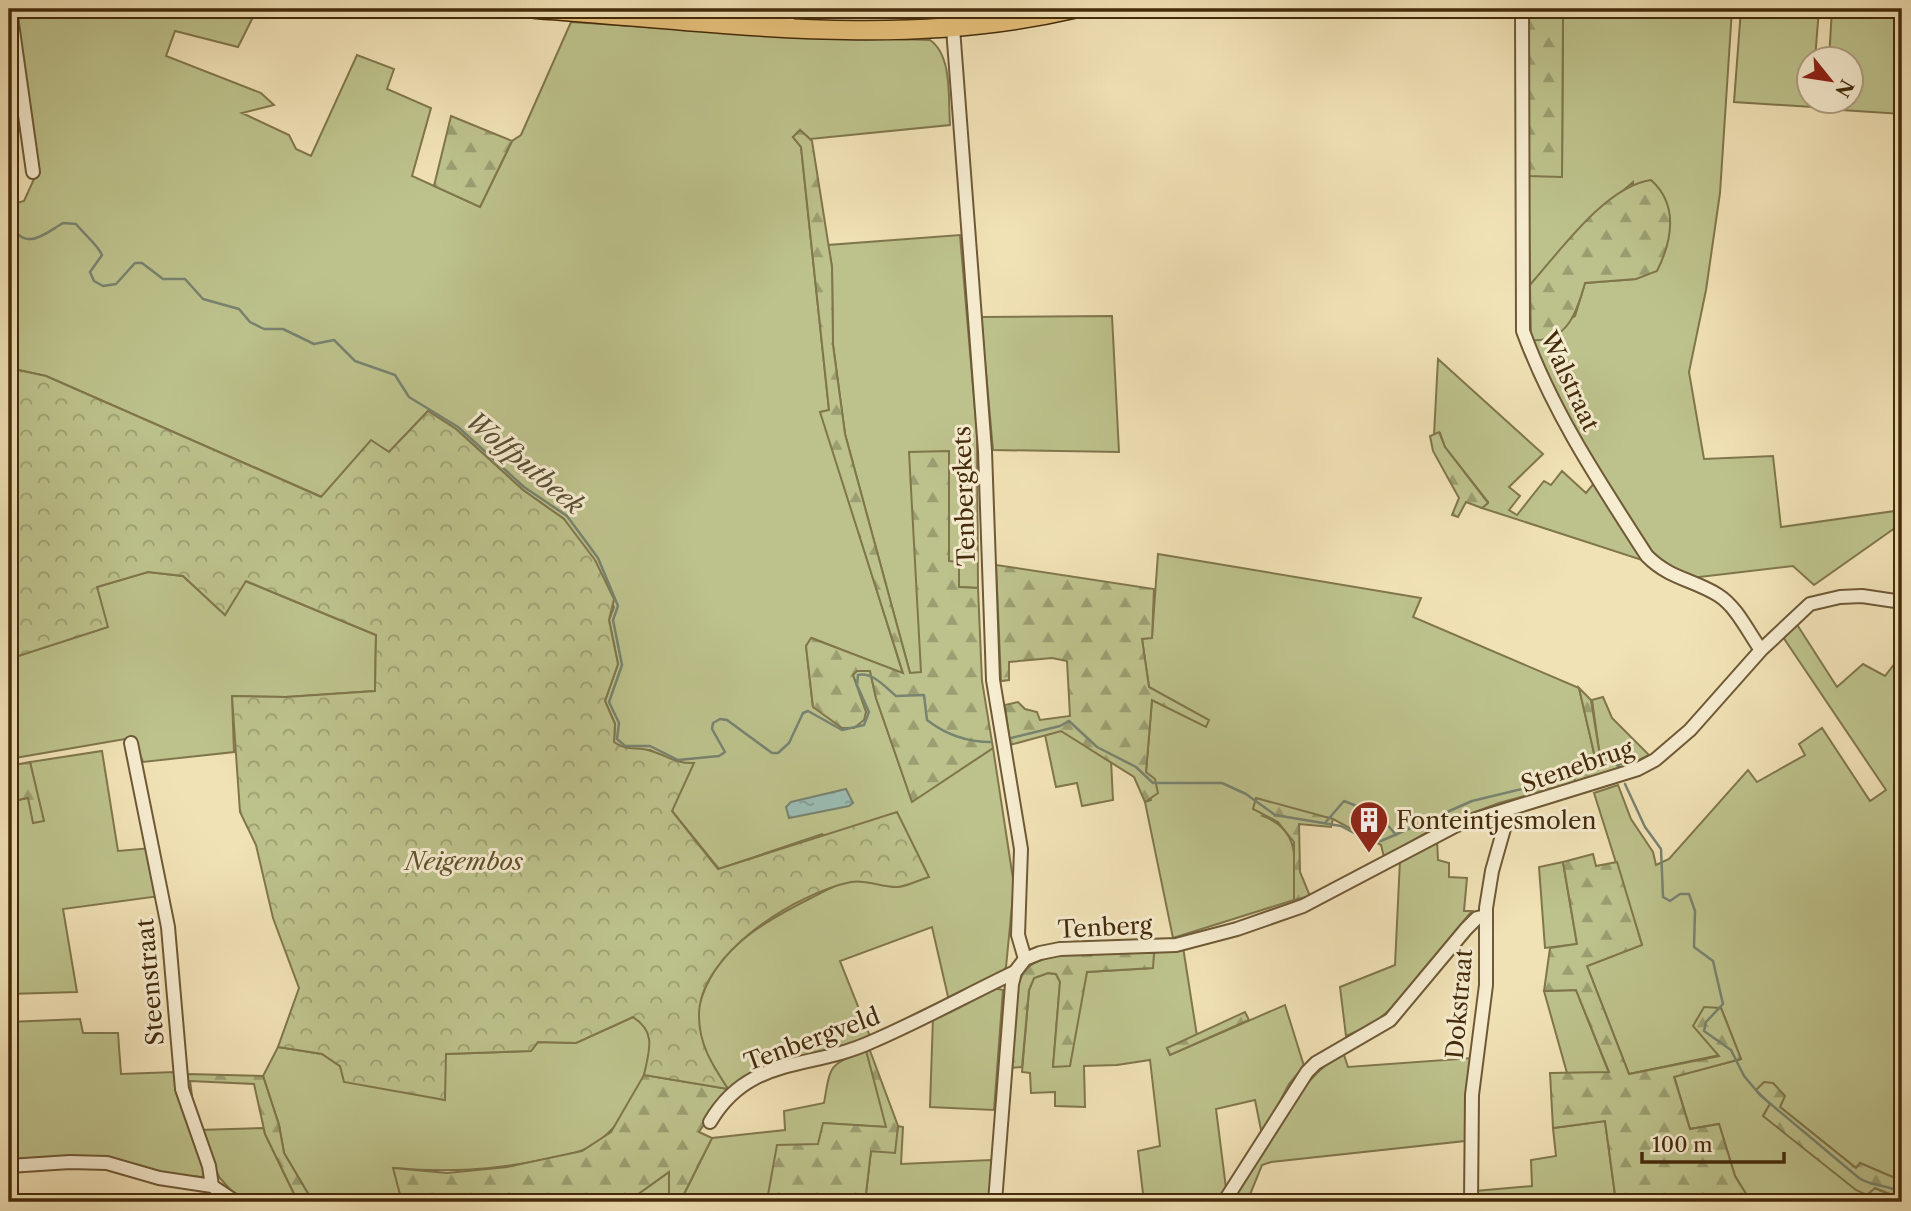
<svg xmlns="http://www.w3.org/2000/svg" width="1911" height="1211" viewBox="0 0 1911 1211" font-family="'Libre Caslon Text',serif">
<defs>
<pattern id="forest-firs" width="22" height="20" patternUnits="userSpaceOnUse" patternTransform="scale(1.75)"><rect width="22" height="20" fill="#bdc28c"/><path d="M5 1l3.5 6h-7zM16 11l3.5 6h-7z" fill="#9b9e71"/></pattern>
<pattern id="park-crowns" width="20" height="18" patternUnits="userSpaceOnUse" patternTransform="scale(1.75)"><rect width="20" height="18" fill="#bdc28c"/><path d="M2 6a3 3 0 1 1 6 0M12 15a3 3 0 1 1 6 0" fill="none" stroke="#9b9e71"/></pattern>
<pattern id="water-ripples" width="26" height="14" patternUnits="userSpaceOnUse" patternTransform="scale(1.75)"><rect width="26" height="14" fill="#9bbdb4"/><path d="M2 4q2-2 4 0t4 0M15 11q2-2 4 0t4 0" fill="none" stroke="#809a91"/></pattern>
</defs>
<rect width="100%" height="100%" fill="#f1e2b6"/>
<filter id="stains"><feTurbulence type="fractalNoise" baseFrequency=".00286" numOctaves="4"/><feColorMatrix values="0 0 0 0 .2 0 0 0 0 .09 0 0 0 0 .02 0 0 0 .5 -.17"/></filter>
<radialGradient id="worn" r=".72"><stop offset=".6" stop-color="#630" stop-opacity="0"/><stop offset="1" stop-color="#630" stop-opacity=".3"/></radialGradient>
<path fill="#bdc28c" stroke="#80764c" stroke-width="2" d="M16 9H257L238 47 175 31 166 56 261 93 274 105 242 113 289 135 296 149 311 156 357 55 394 69 387 89 431 108 412 176 480 207 512 141 521 135 571 22 786 36 930 40C953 56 948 100 950 125L810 139 800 130 793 137 801 147 829 410 821 412 903 674 812 638 806 646 813 707 866 712 853 675 856 671H870L876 698 912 801 993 748 1014 885 1006 967 999 976 949 1001 932 927 840 961 871 1039 767 1066 728 1089C713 1066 691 1036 699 1006 714 949 763 922 811 898 824 892 840 881 855 881 869 881 884 885 898 887L822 834 719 869 672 811 678 764 650 750H624L614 742 615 724 605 701 618 664 609 620 614 607 564 519 523 490 456 429 428 411 389 452 371 441 322 497 46 376 9 368V205L24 201 39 168Z
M668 9H778L770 16Z
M1563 9H1732L1720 193 1706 290 1689 372 1704 459 1773 456 1781 527 1902 510V523L1814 585 1793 566 1691 578 1678 574 1652 554 1569 422 1531 340 1575 316 1585 283 1636 279 1633 182 1583 225 1530 285 1528 176H1562Z
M1741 9H1819L1815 59 1810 60 1812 107 1734 102Z
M1832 9H1902V114L1826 109V102H1852V60L1829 59Z
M960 235 977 434 978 588 959 587 949 561V452L921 673H910L845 434 833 345 832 267 828 245Z
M1112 316 1119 452 993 450 981 317Z
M1438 359 1543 454 1509 487 1520 496 1509 510 1517 515 1544 481 1551 485 1562 471 1586 493 1595 482 1645 561 1482 508 1488 502 1445 447 1440 433 1434 435Z
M1158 554 1421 598 1413 617 1579 688 1597 766 1575 782 1499 803 1438 826 1384 857 1381 845 1333 819 1291 810 1263 816C1303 831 1294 864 1294 900L1173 938 1145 802 1151 800 1146 772 1152 700 1205 726 1149 687 1142 639 1152 637Z
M148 572 183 576 225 615 245 581 376 635 375 691 286 697 232 696 234 752 143 762 135 741 125 739 9 759V682L12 680 9 659 107 627 97 587Z
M1796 623 1837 687 1863 664 1885 676 1902 654V1181L1860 1163 1856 1168 1780 1107 1770 1104 1763 1116 1874 1188 1902 1199V1202H1751L1735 1176 1719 1124 1690 1129 1674 1076 1741 1059 1721 1008 1720 1055 1629 1074 1587 966 1642 945 1594 793 1618 785 1631 819 1653 852 1656 865 1669 859 1748 770 1757 782 1805 755 1799 744 1822 728 1870 801 1886 790 1783 637Z
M1603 697 1612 718 1649 755C1622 769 1624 767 1599 750L1592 700Z
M1061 731 1111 760 1113 800 1082 806 1077 783 1056 787 1045 735Z
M102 751 118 851 152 848 160 896 63 909 77 992 9 994V783L12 801 28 798 43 821 30 762Z
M1437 840 1438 860 1449 863V877L1467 878 1464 911H1472L1391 1009 1371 1025 1346 1036 1340 987 1395 965 1400 860Z
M1563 862 1577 944 1545 948 1539 867Z
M1183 947 1197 1036 1167 1048 1170 1055 1285 1005 1304 1066 1289 1084 1262 1135 1255 1100 1216 1109 1227 1196 1222 1202H1144L1138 1151 1160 1146 1150 1060 1117 1065 1084 1066 1085 1107 1055 1106V1092L1031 1093 1030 1073 1022 1072 1029 990 1034 978 1048 973 1056 974 1060 982 1053 1067 1087 972 1152 968 1154 953Z
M994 988 1003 990 994 1110 930 1107 933 1017Z
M1576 990 1609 1073H1567L1544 991Z
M633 1017C656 1032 651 1044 646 1068 639 1099 613 1137 583 1150 573 1155 558 1156 547 1159 493 1170 448 1173 394 1168L402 1202H313L284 1153 279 1125 263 1076 278 1047 322 1054 340 1066 444 1100 445 1054 531 1051 538 1042 576 1043Z
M80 1019 83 1033H118L121 1074 175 1072 206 1170 204 1177 167 1175 120 1162H9V1022Z
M866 1050 887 1127 824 1123 806 1202H627L669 1172 681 1200 712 1138 785 1130 784 1111 824 1103C831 1062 829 1066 866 1050Z
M1343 1052 1348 1067 1472 1058 1465 1141 1271 1162 1262 1165 1247 1202H1232C1266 1151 1290 1086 1343 1052Z
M1605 1121 1616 1202H1475V1191L1532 1186 1531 1160 1556 1156 1553 1128Z
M898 1126 903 1127 901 1164 991 1160V1202H865L871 1151 894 1152Z
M264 1128 265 1134 298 1202H241L219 1177 199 1130Z"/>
<path fill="url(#forest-firs)" stroke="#80764c" stroke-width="2" d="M1527 9H1563L1562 177 1528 176Z
M451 116 512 141 480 207 434 186Z
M800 130 812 141 832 267 833 345 845 434 910 673 921 672 909 452 949 451V561L959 562V587L978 588 982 681 993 748 912 802 876 698 870 671H857L853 675 866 712 864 720 854 728H842L813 707 806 646 811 638 903 673 820 412 829 410 801 147 793 137Z
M1651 180C1679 205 1672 241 1657 271L1636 279 1585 283C1577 312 1567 343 1531 340L1530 285C1560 251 1606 186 1651 180Z
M1439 432 1445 447 1488 503 1482 508 1466 502 1458 517 1452 515 1459 498 1433 451 1430 436Z
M996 565 1154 589 1152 638 1142 639 1149 687 1209 720 1206 727 1152 700 1146 772 1155 779 1158 793 1145 802 1134 777 1061 731 1010 745 1005 705 1018 702 1025 709 1037 712 1040 720 1070 716 1067 661 1052 658 1009 662V680L1001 681Z
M1579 688 1591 700 1599 750 1618 765 1626 763 1627 767 1575 782 1573 773 1597 766Z
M30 762 44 821 33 823 28 798 12 801 9 766Z
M1256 798 1333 819 1331 827 1299 824 1300 872 1310 896 1294 900V842L1278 822 1253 809Z
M1593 854 1596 866 1617 862 1642 945 1587 966 1629 1074 1719 1056 1693 1026 1704 1007 1721 1008 1741 1059 1674 1077 1690 1129 1719 1124 1735 1176 1751 1202H1616L1605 1121 1553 1128 1550 1073 1609 1072 1576 990 1544 991 1550 948 1577 944 1563 862Z
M1154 953 1153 968 1087 972 1070 1066 1053 1067 1060 982 1056 974 1048 973 1034 978 1029 990 1022 1067 1010 1068C1013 1045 1011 991 1024 972 1041 946 1124 954 1154 953Z
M1245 1012 1249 1020 1170 1055 1167 1048Z
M869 1048 898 1126 895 1153 871 1151 865 1202 767 1200 777 1145 818 1144 823 1123 886 1127 866 1050Z
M187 1074 263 1076 279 1125 284 1153 313 1202H298L265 1134 254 1084 190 1081 192 1096 188 1098Z
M644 1075 728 1089 699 1132 712 1138 681 1200 669 1201V1172L627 1202H402L393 1168 447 1173 507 1167 582 1151 611 1132Z
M1764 1082 1773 1083 1785 1096 1780 1107 1856 1168 1860 1163 1902 1181V1199L1875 1188 1867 1195 1856 1190 1763 1116 1770 1104 1756 1090Z"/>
<path fill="url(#park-crowns)" stroke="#80764c" stroke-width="2" d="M9 368 46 376 321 497 371 440 389 452 428 411 456 429 523 490 564 519 595 560 614 599 609 620 618 664 605 701 615 724 614 742C627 752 637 746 651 751 668 756 676 764 694 763L672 811 718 869 897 812 929 877C919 880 908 886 898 887 883 888 866 879 851 882 797 893 698 954 699 1016 699 1045 713 1066 728 1089L644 1075C649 1051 657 1032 633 1017L576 1043 538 1042 531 1051 446 1054 445 1100 344 1082 340 1066 322 1054 278 1047 299 988 273 918 256 845 240 812 232 696 286 697 375 691 376 635 246 581 225 615 183 576 148 572 97 587 108 627 9 659Z"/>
<path fill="url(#water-ripples)" stroke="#788370" stroke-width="2" d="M846 789 853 803 849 806 789 818 786 807 791 802Z"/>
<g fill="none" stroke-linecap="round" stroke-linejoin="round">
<path stroke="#788370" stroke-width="2.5" d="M9 223C26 253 44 234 63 223L76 224C84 234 98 245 102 255L90 272 94 281 103 286 116 284 135 263H142L163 279H185L203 299 239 309 250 322 264 329H283L314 344 334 340 355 361 395 375 409 397 458 427 524 487 567 516 598 558 618 606 613 620 622 665 609 702 619 723 617 739 625 746H650L678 760 719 756 725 752 712 729 713 723 720 719 727 720 772 753H778L789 743 803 713 808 711 842 730 864 725 869 712 857 685 858 675C873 672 885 687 896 696L924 695 927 720C945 734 968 742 991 742
M1011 738 1060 726 1069 721 1097 747 1136 767 1153 783H1222L1246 794 1275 815 1341 826 1369 841H1381L1472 801 1543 784 1613 761 1619 767
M1625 784 1645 827 1661 849 1663 897 1670 901 1680 894H1689L1695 911 1694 947 1713 961 1723 1004 1706 1022 1704 1031 1731 1050 1744 1076 1760 1095 1859 1178C1872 1187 1886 1184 1899 1192L1901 1202
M1325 823 1344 801 1379 815 1396 835"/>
<g stroke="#6f5936" stroke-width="16">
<path id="minor" d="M10 9 33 172
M1522 9 1523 331C1553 413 1600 483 1647 556 1670 579 1692 579 1718 595 1737 607 1748 632 1761 650
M788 26V9
M953 28 985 451 993 680 1021 849 1018 935 1025 959
M131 743 168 927 182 1089 209 1166 212 1186 236 1202
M710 1122C749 1055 810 1070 871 1042 920 1021 967 995 1015 972
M9 1166 70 1162 107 1163 159 1178 212 1186
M995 1202 1012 984 1015 972 1025 959 1040 953 1060 949 1176 945 1237 929 1303 906 1457 825 1638 769 1655 760 1690 730 1761 650 1810 604 1840 597 1862 596 1902 602
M1224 1202 1307 1072 1316 1063 1390 1020 1466 929 1477 918 1486 916
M1471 1202 1472 1095 1486 985V908L1492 871 1509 811"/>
</g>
<g stroke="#442b0b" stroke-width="21">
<path id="primary" d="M536 9C713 21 897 50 1073 9"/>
</g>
<use href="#minor" stroke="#f6ecd0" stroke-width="12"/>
<use href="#primary" stroke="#e8c17b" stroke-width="18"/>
</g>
<defs>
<g id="building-pin" transform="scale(2.0125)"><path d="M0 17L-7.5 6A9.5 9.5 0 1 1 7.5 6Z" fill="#8f2418" stroke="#f6ecd0"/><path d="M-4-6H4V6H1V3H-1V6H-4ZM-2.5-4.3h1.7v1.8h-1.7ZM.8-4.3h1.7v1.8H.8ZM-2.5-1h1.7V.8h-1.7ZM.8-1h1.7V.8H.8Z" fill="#fff"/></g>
</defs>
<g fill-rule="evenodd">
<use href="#building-pin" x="1369" y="820"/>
</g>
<g text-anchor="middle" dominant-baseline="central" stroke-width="6" stroke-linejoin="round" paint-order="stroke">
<g font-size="24" fill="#442b0b" stroke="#f6ecd0">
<text transform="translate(1570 381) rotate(65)">Walstraat</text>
<text transform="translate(964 496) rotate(-92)">Tenbergkets</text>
<text transform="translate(1577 766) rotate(-19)">Stenebrug</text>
<text transform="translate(1105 927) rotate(-3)">Tenberg</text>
<text transform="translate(150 982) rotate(-95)">Steenstraat</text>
<text transform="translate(1459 1004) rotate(-85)">Dokstraat</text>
<text transform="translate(812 1039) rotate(-20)">Tenbergveld</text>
</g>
<g font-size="24" fill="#442b0b" stroke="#f6ecd0" text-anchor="start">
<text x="1396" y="820">Fonteintjesmolen</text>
</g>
<g font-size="24" font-style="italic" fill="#62512b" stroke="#f6ecd0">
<text x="464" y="861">Neigembos</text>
</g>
<g font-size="26" font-style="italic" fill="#5a5035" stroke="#f6ecd0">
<text transform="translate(525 463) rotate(40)">Wolfputbeek</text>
</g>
</g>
<rect width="1911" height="1211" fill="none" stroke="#f1e2b6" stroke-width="35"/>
<rect x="10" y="10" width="1890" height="1190" fill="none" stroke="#442b0b" stroke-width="3.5"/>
<rect x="18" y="18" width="1876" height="1176" fill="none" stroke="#442b0b" stroke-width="2"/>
<g transform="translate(1830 80) rotate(120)"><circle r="33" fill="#f6ecd0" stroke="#af9f81" stroke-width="2"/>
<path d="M0-5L12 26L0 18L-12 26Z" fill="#8f2418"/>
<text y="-10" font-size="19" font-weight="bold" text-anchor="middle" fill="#442b0b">N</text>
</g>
<path d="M1642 1152v10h142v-10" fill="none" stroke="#442b0b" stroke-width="3.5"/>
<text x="1652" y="1152" font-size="21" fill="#442b0b" stroke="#f6ecd0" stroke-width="5" paint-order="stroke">100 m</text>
<rect width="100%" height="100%" filter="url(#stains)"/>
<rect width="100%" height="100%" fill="url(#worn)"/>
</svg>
